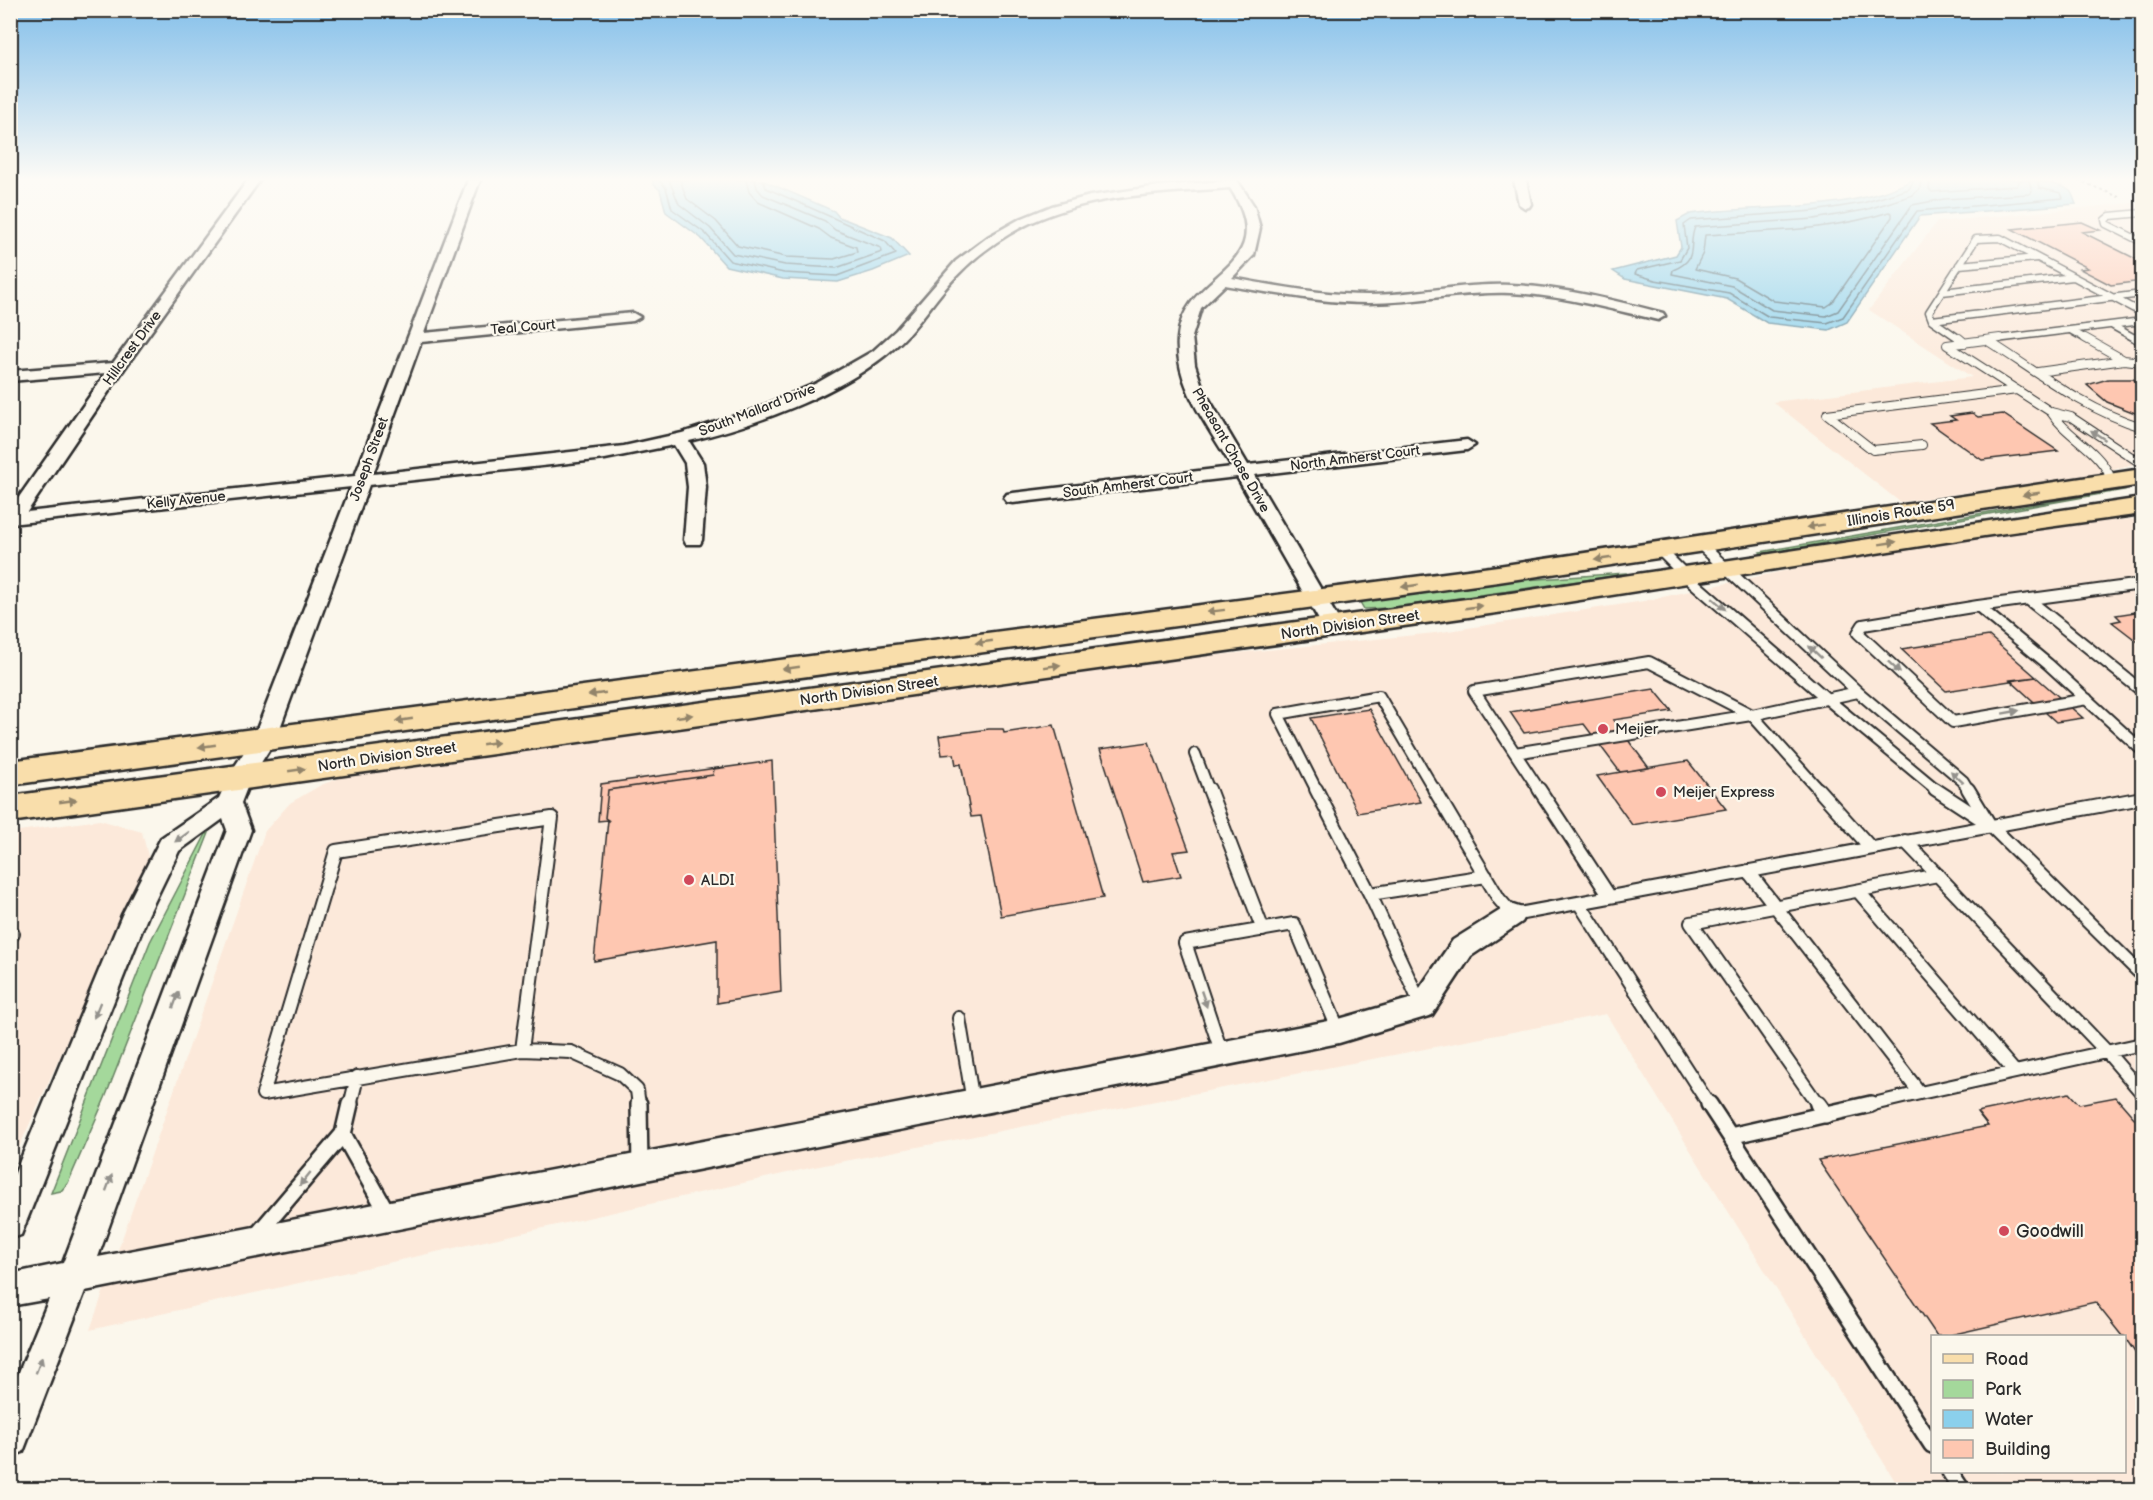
<svg xmlns="http://www.w3.org/2000/svg" width="2153" height="1500" viewBox="0 0 2153 1500" font-family="'Balsamiq Sans',sans-serif">
<rect width="100%" height="100%" fill="#fbf7ec"/>
<filter id="ink" filterUnits="userSpaceOnUse"><feTurbulence type="fractalNoise" baseFrequency=".0167" numOctaves="2"/><feDisplacementMap in="SourceGraphic" scale="12" xChannelSelector="R" yChannelSelector="G"/><feConvolveMatrix kernelMatrix="1 2 1 2 8 2 1 2 1" color-interpolation-filters="sRGB"/></filter>
<g filter="url(#ink)">
<path fill="#fce9da" fill-rule="evenodd" d="M2142 202V462L2092 475 1900 502 1773 402 1972 377 1869 310 1937 222Z
M2142 518V1489H1900L1606 1014 814 1167 90 1330 265 831 290 803 321 785 356 772 1188 658 1435 633 1644 601 1816 564 2064 525ZM1932 1336H2124V1472H1932Z
M100 820 142 832 149 860 11 1165V832Z"/>
<path fill="#a4d89b" stroke="#688263" stroke-width="1.5" d="M2122 489 2124 490 1762 554 1760 552Z
M1626 573 1628 574 1388 608 1364 609 1360 602 1511 581Z
M209 833 105 1098 68 1183 61 1191 51 1193 150 942 206 834Z"/>
<path fill="#8bd0ec" stroke="#658e9f" stroke-width="1.5" d="M653 180H762L834 211 839 217 892 238 909 256 873 271 838 282 783 279 726 266 701 238 666 212 660 190 653 184Z
M1912 180C1940 180 2053 174 2070 191 2073 194 2074 200 2076 204L1920 216 1847 322 1829 330 1767 323 1727 299 1625 279 1613 271 1676 255 1681 247 1677 221 1690 214C1760 204 1848 214 1912 180Z"/>
<g fill="none" stroke-linecap="round" stroke-linejoin="round">
<path stroke="#516d78" stroke-width="1.5" d="M659 180 666 188 672 209 705 233 730 261 784 273 837 276 896 254 885 241 766 188 763 180
M669 180 679 204 710 228 733 254 785 265 836 268 882 252 881 248 835 230 825 221 763 195 757 188 755 180
M680 180 687 199 716 221 738 246 786 257 834 259 857 252 856 247 831 238 819 229 758 202 749 192 746 180
M1914 180 1909 189 1863 203 1814 211 1691 220 1684 225 1687 248 1680 260 1637 270 1635 274 1655 280 1729 293 1769 317 1827 323 1843 317 1917 211 2063 198 2061 193 2039 188 2037 180
M1921 180 1920 188 1913 195 1865 210 1814 219 1695 227C1687 246 1700 259 1673 270L1672 274 1732 286 1772 310 1826 316 1838 311 1912 205 1944 199 2029 194 2032 191 2029 180
M1930 180 1929 189 1932 192 2017 186 2020 180
M1889 212 1892 213V217L1832 303 1826 307 1774 301 1735 278 1695 269 1703 253 1705 235C1767 231 1830 231 1889 212Z"/>
</g>
<path fill="#fec7b1" stroke="#2b2b2b" stroke-width="1.5" d="M2082 222 2100 230 2082 232 2142 262V278H2138L2142 281 2111 285 2080 269 2088 268 2012 229Z
M2108 379H2133L2142 384V412L2135 413 2107 402 2087 385Z
M1972 413 1978 417 2003 414 2058 451 1982 460 1930 423 1956 420 1950 416Z
M2142 611V645L2112 622 2121 620 2116 615Z
M1989 636 2036 677 1946 691 1901 649Z
M2036 677 2083 718 2056 722 2010 680Z
M1654 689 1672 711 1613 720 1649 768 1620 772 1584 724 1524 733 1510 712Z
M1369 709 1421 802 1358 813 1311 718Z
M1054 725 1103 898 1001 916 981 816 971 817 961 764 956 765 954 754 942 755 939 736 989 729H1003L1004 733Z
M1149 742 1189 850 1173 852 1181 876 1143 882 1100 749Z
M772 761 781 992 717 1003V940L594 961 608 820 605 818 608 790 713 775 714 769Z
M1688 761 1726 809 1632 825 1597 776Z
M724 767 714 769 713 775 608 790 605 818 608 820 598 821 601 784Z
M2069 1093 2079 1104 2116 1097 2142 1127V1363L2124 1336H2122L2095 1302 1946 1336H1937L1818 1160 1988 1126 1977 1112Z"/>
<g fill="none" stroke-linecap="round" stroke-linejoin="round">
<g stroke="#2b2b2b" stroke-width="9">
<path id="service-far4" d="M2142 213 2110 216 2105 220 2106 224 2142 242
M1959 265 2037 258
M1942 292 2073 277
M1932 320 1929 312 1976 239 2000 238 2142 313
M2113 326 2138 340
M2072 331 2088 340
M1961 340 1932 320 2142 294
M1988 340 2142 321"/>
</g>
<g stroke="#2b2b2b" stroke-width="10">
<path id="service-far3" d="M1959 338 1965 343
M2000 338 1947 345 2051 412 2071 417 2142 464
M2085 338 2124 360 2142 362
M2136 338 2142 342
M1988 341C2037 372 2085 410 2142 427
M2038 372 2124 360
M2051 412C2067 437 2095 447 2109 474L2105 482
M1922 445 1873 450 1827 414 2017 390"/>
</g>
<g stroke="#2b2b2b" stroke-width="14">
<path id="service-far2" d="M1700 544 1858 692 1963 781 1969 791
M1660 550 1687 577 1826 698 1938 791
M2029 600 2142 691
M1978 606 2048 664 2142 750
M2087 699 1953 722 1858 633 1863 625 1978 606 2142 584
M1515 753 1751 715
M1195 754 1209 791
M1317 791 1278 714 1379 696 1435 791
M1540 791 1474 691 1649 662 1752 715
M1820 791 1752 715 1858 692"/>
</g>
<g stroke="#2b2b2b" stroke-width="16">
<path id="service-far1" d="M1209 789 1263 930
M1316 789 1370 894 1422 1007
M1434 789 1499 899 1513 915 2142 798
M1539 789 1610 897
M1818 789 1871 848
M1935 789 1990 825 2142 975
M1968 789 1988 822
M552 818 522 1050 263 1094 336 851Z
M1905 841 2107 1052 2142 1093
M1748 871 1920 1093 2142 1044
M1858 891 2015 1072
M1370 894 1486 876
M1579 903 1710 1106
M10 932 13 934 10 938
M959 1018 973 1102
M522 1050 571 1052 620 1074 637 1090 639 1106
M1222 1054 1185 943 1294 924 1339 1031
M350 1106 357 1077
M1819 1106 1691 923 1938 875
M1865 1106 1920 1093"/>
</g>
<g stroke="#2b2b2b" stroke-width="20">
<path id="service" d="M639 1104 640 1168
M1709 1104 1730 1136 1871 1104
M1818 1104 1826 1115
M343 1134 388 1214
M1730 1136 1932 1445
M257 1235 343 1134 350 1104
M1950 1472 1962 1490"/>
</g>
<g stroke="#2b2b2b" stroke-width="5">
<path id="minor" d="M248 180H260L124 369 27 512 355 476 468 180H480L424 333 633 313 640 317 633 321 421 342 373 474 624 446 682 433 751 411 817 383 873 351 896 330 956 261 988 237 1020 219 1052 206 1090 196 1159 186 1237 180 1254 206 1260 228 1254 255 1232 278C1277 286 1322 295 1368 295 1415 295 1462 283 1510 285 1562 287 1613 300 1663 313L1665 316 1658 320C1609 309 1561 295 1510 293 1463 291 1416 303 1369 303 1321 303 1272 293 1225 285L1201 308 1192 337 1195 365 1203 389 1248 465 1467 440 1475 445 1467 450 1254 475 1343 627 1340 632 1333 633 1326 632 1323 627 1237 477 1013 503 1007 502 1004 498 1007 494 1013 493 1232 467C1210 429 1174 385 1178 338 1183 269 1284 271 1230 188 1162 193 1093 194 1030 223 998 238 967 262 944 290 928 309 914 331 894 348 842 394 756 425 689 441L703 463 706 487 702 540 700 544H686L684 540 688 487 685 463 674 445 605 459 369 485 276 739 250 780 241 803 251 830 98 1257 1339 1019 1413 998 1453 940 1504 908 1513 905 1522 908 1526 915 1522 922 1471 956 1432 1015 1339 1043 85 1291 23 1452 10 1457V1394L49 1299 10 1306V1274L63 1263 227 830 223 819 179 851 148 915 21 1235 10 1239V1185L122 915 161 838 219 798 231 772 254 737 351 487 10 524V510L106 373 10 381V371L113 363Z
M1514 180H1526L1531 204 1529 207 1525 208 1519 204Z"/>
</g>
<g stroke="#2b2b2b" stroke-width="5">
<path id="primary" d="M2142 469V485L1498 582 10 785V761L1498 566Z
M2142 498V514L1984 536 1511 611 10 822V796L1511 593Z"/>
</g>
<path stroke="#2b2b2b" stroke-width="2" stroke-dasharray="3 3" stroke-linecap="butt" d="M2078 180 2119 197"/>
<use href="#service-far4" stroke="#fbf7ec" stroke-width="6"/>
<use href="#service-far3" stroke="#fbf7ec" stroke-width="8"/>
<use href="#service-far2" stroke="#fbf7ec" stroke-width="10"/>
<use href="#service-far1" stroke="#fbf7ec" stroke-width="12"/>
<use href="#service" stroke="#fbf7ec" stroke-width="15"/>
<use href="#minor" fill="#fbf7ec" fill-rule="evenodd"/>
<use href="#primary" fill="#f9deab" fill-rule="evenodd"/>
</g>
<defs><path id="oneway-solid" d="M-6-.8H1V-3.2L6.5 0L1 3.2V.8H-6Z" transform="scale(1.5)"/></defs>
<g fill="#93918c">
<use href="#oneway-solid" transform="translate(2098 435) rotate(-147)"/>
<use href="#oneway-solid" transform="translate(1719 604) rotate(41)"/>
<use href="#oneway-solid" transform="translate(1815 652) rotate(-137)"/>
<use href="#oneway-solid" transform="translate(1894 667) rotate(43)"/>
<use href="#oneway-solid" transform="translate(2011 712) rotate(-10)"/>
<use href="#oneway-solid" transform="translate(1957 777) rotate(-137)"/>
<use href="#oneway-solid" transform="translate(182 837) rotate(145)"/>
<use href="#oneway-solid" transform="translate(1204 999) rotate(71)"/>
<use href="#oneway-solid" transform="translate(176 1000) rotate(-70)"/>
<use href="#oneway-solid" transform="translate(97 1010) rotate(112)"/>
<use href="#oneway-solid" transform="translate(305 1179) rotate(129)"/>
<use href="#oneway-solid" transform="translate(109 1183) rotate(-70)"/>
<use href="#oneway-solid" transform="translate(39 1365) rotate(-69)"/>
</g>
<g fill="#92846b">
<use href="#oneway-solid" transform="translate(2031 494) rotate(171)"/>
<use href="#oneway-solid" transform="translate(1815 526) rotate(171)"/>
<use href="#oneway-solid" transform="translate(1888 543) rotate(-9)"/>
<use href="#oneway-solid" transform="translate(1603 559) rotate(172)"/>
<use href="#oneway-solid" transform="translate(1410 586) rotate(172)"/>
<use href="#oneway-solid" transform="translate(1474 607) rotate(-8)"/>
<use href="#oneway-solid" transform="translate(1216 611) rotate(173)"/>
<use href="#oneway-solid" transform="translate(984 642) rotate(172)"/>
<use href="#oneway-solid" transform="translate(1052 666) rotate(-8)"/>
<use href="#oneway-solid" transform="translate(791 668) rotate(172)"/>
<use href="#oneway-solid" transform="translate(597 694) rotate(172)"/>
<use href="#oneway-solid" transform="translate(684 716) rotate(-8)"/>
<use href="#oneway-solid" transform="translate(404 720) rotate(172)"/>
<use href="#oneway-solid" transform="translate(491 743) rotate(-8)"/>
<use href="#oneway-solid" transform="translate(207 746) rotate(172)"/>
<use href="#oneway-solid" transform="translate(297 770) rotate(-8)"/>
<use href="#oneway-solid" transform="translate(68 801) rotate(-8)"/>
</g>
</g>
<linearGradient id="sky" x2="0" y2="1"><stop stop-color="#83bfea"/><stop offset="0.46" stop-color="#fdfbf6"/><stop offset="1" stop-color="#fdfbf6" stop-opacity="0"/></linearGradient>
<rect width="2153" height="390" fill="url(#sky)"/>
<g fill="#d1495b" stroke="#fbf7ec" stroke-width="2">
<circle cx="1603" cy="729" r="6"/>
<circle cx="1661" cy="792" r="6"/>
<circle cx="689" cy="880" r="6"/>
<circle cx="2004" cy="1231" r="6"/>
</g>
<g text-anchor="middle" dominant-baseline="central" stroke-width="4.5" stroke-linejoin="round" paint-order="stroke">
<g font-size="14" fill="#2b2b2b" stroke="#fbf7ec">
<text transform="translate(523 327) rotate(-5)">Teal Court</text>
<text transform="translate(132 348) rotate(-54)">Hillcrest Drive</text>
<text transform="translate(757 410) rotate(-21)">South Mallard Drive</text>
<text transform="translate(1231 450) rotate(60)">Pheasant Chase Drive</text>
<text transform="translate(1355 458) rotate(-7)">North Amherst Court</text>
<text transform="translate(369 459) rotate(-70)">Joseph Street</text>
<text transform="translate(1128 485) rotate(-7)">South Amherst Court</text>
<text transform="translate(186 500) rotate(-6)">Kelly Avenue</text>
</g>
<g font-size="15" fill="#2b2b2b" stroke="#fbf7ec">
<text transform="translate(1901 513) rotate(-9)">Illinois Route 59</text>
<text transform="translate(1350 625) rotate(-8)">North Division Street</text>
<text transform="translate(869 691) rotate(-8)">North Division Street</text>
<text transform="translate(387 757) rotate(-8)">North Division Street</text>
</g>
<g font-size="15" fill="#2b2b2b" stroke="#fbf7ec" text-anchor="start">
<text x="1615" y="729">Meijer</text>
<text x="1673" y="792">Meijer Express</text>
<text x="701" y="880">ALDI</text>
</g>
<g font-size="18" fill="#2b2b2b" stroke="#fbf7ec" text-anchor="start">
<text x="2016" y="1231">Goodwill</text>
</g>
</g>
<rect width="2153" height="1500" fill="none" stroke="#fbf7ec" stroke-width="36"/>
<rect x="18" y="18" width="2117" height="1464" fill="none" stroke="#2b2b2b" stroke-width="2" filter="url(#ink)"/>
<rect x="1931" y="1335" width="195" height="138" fill="#fbf7ec" stroke="#a8a59f" stroke-width="1.5"/>
<rect x="1943" y="1354" width="30" height="9" fill="#f9deab" stroke="#a8a59f" stroke-width="1.5"/>
<text x="1985" y="1365" font-size="18" fill="#2b2b2b">Road</text>
<rect x="1943" y="1380" width="30" height="18" fill="#a4d89b" stroke="#a8a59f" stroke-width="1.5"/>
<text x="1985" y="1395" font-size="18" fill="#2b2b2b">Park</text>
<rect x="1943" y="1410" width="30" height="18" fill="#8bd0ec" stroke="#a8a59f" stroke-width="1.5"/>
<text x="1985" y="1425" font-size="18" fill="#2b2b2b">Water</text>
<rect x="1943" y="1440" width="30" height="18" fill="#fec7b1" stroke="#a8a59f" stroke-width="1.5"/>
<text x="1985" y="1455" font-size="18" fill="#2b2b2b">Building</text>
</svg>
